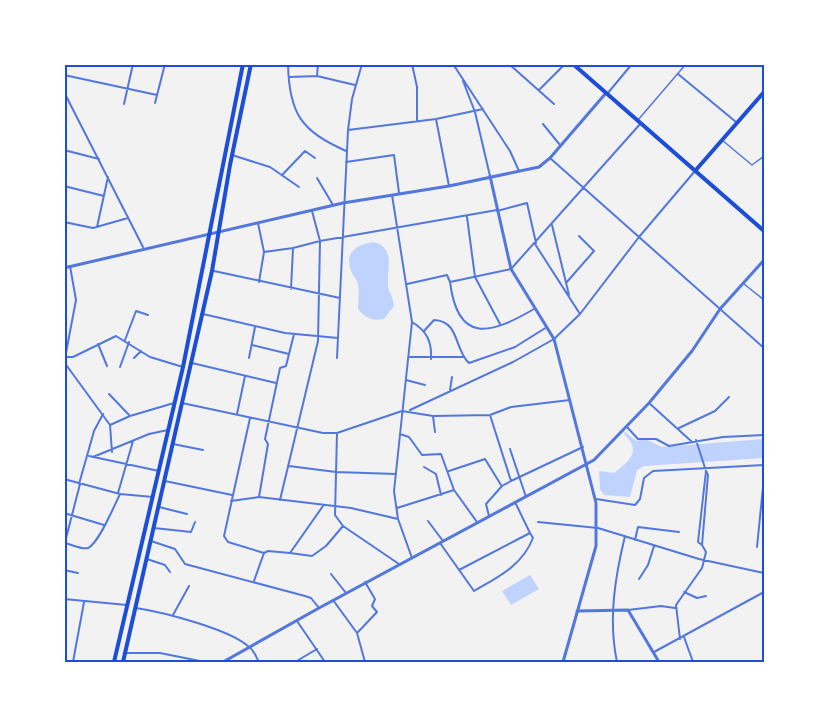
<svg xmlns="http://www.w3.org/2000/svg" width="829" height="727" viewBox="0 0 829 727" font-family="'Varela Round',sans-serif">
<rect width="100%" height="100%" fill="#f2f2f2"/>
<path fill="#bfd3fe" d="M374 242C397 249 386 270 388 285 388 291 393 296 394 306L384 319C373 321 366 319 358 309 358 301 360 289 357 281 355 277 351 273 350 268 345 251 359 244 374 242Z
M625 432 636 441 645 439 662 447 764 439V458L644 466 637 470 630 497 604 495 600 489 599 471 614 473C630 461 642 451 624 434Z
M530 575 539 589 511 605 502 591Z"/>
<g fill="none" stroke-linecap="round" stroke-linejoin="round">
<path stroke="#5277de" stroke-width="1.5" d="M638 120 686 64
M722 140 752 165 764 156
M744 284 764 300"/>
<path stroke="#5277de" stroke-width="2" d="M288 64C289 115 302 131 346 151
M412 64 417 87V120
M453 64 510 151 519 171
M509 64 554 104
M678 74 736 122
M64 75 157 95
M317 76 318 64
M290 77 317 76 355 85
M463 81 475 112 490 176
M539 90 565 64
M64 92 143 247
M607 94 632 64
M155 103 165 64
M124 104 133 64
M436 119 449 186
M543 124 560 145
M348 130 436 119 483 109
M64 150 99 159
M232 155 270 167 299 187
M550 158 764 348
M346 162 394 155 399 193
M283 174 305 151 315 158
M317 178 333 205
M64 186 104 196
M392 195 412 322 394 491 398 519 412 558
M497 211 527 203 536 243
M467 217 475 277 500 324
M64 222 93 228 128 218
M258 223 264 252 259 282
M552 225 569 295
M97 227 108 177
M535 244 580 314
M293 248 320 241 497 210
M264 252 293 248 291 289
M214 271 340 298
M450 282 511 269 641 123
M450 282C458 345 491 334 534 309
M566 283 594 251 579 236
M407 284 447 275 450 282
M203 314 285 333 338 338
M412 322C427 331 432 342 431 359
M424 331 434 320C460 321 454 350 469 363L515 347 547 327
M125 340 136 311 148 315
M98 344 107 366
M252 345 289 354
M65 357H73L116 336 150 357 183 367
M410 357H463
M65 358 76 300 70 266
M134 358 141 351
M249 358 255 327
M337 358 348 130 352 99 362 64
M64 362 110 425 112 452
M192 363 276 383
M120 367 129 342
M406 380 425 385
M450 390 452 377
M109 394 130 416
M182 403 323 433H337L402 411 433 416 490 415 511 407 570 400
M649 403 691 441
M410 410 513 362 554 339 580 314 639 237 695 171
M237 414 245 376
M490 415 511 481
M433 416 435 432
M250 418 224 536 228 542 264 553
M110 425 130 416 174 403
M627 427 638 439H656L669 446 723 437 764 435
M679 428 715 411 729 397
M337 433 335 515 343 526 399 564
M400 434 409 437 422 455 441 454 454 490 477 522
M696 440 706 471
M173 444 203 450
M510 449 526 497
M89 456 159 471
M93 457 149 434 168 430
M289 466 336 472 396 474
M424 467 436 474 441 495
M449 471 485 459 501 485
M64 479 120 494 153 497
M165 481 232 495
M79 484 94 431 103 414
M118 493 133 441
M259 497 268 444 265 439 280 368 286 366 294 334
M596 499 635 505 640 499 644 478 653 471 764 465
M280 500 318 341 320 241 312 211
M231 501 259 497 351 508 398 519
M159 507 187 514
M397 508 454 490
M64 513 104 525
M489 516 486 504 502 486 511 481 583 447
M428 521 443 541
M538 522 598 528 699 559 764 573
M154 528 191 532 195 522
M635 540 638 527 679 532
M151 541 175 549 185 564 305 596 311 598 319 608
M64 543C71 544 82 550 88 548 99 543 114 506 120 494
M440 543 474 591C498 577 522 566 533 538L530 533
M64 546 80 484
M757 547 764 477
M290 553 312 556 326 546 343 526
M147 559 165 565 170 572
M64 570 78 573
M459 570 530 533 515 502
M331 574 346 593
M639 579 648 565 654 546
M254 581 264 553 268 551 290 553 323 506
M684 592 697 598 706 596
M64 599 127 605
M333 600 357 633 365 662
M136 608C162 612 230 629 249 647 254 650 256 657 259 662
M628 610 661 606 675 608
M173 615 189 586
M297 621 325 662
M358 632 377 612 372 606 375 599 365 582
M684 637 693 662
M680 639 676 605 702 568 706 552 702 545 708 475 706 471 698 542 702 545
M654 652 764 592
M125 653H160L205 662
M73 662 84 602
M295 662 317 649
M617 662C608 620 615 577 625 536"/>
<path stroke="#5277de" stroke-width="3" d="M490 176 511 269 554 339 596 503V546L563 662
M64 268 343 203 449 186 539 167 550 158 606 93
M577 611 628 610 659 662
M223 662 319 608 594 460 649 403 692 351 720 309 764 260"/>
<path stroke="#1d4ed8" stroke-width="4" d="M573 64 764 231
M695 171 764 92"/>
<path stroke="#1d4ed8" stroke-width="4" d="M114 662 183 367 243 64
M123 662 212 271 230 165 251 64"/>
</g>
<rect width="829" height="727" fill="none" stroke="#ffffff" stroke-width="132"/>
<rect x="66" y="66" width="697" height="595" fill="none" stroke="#1d4ed8" stroke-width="2"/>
</svg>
